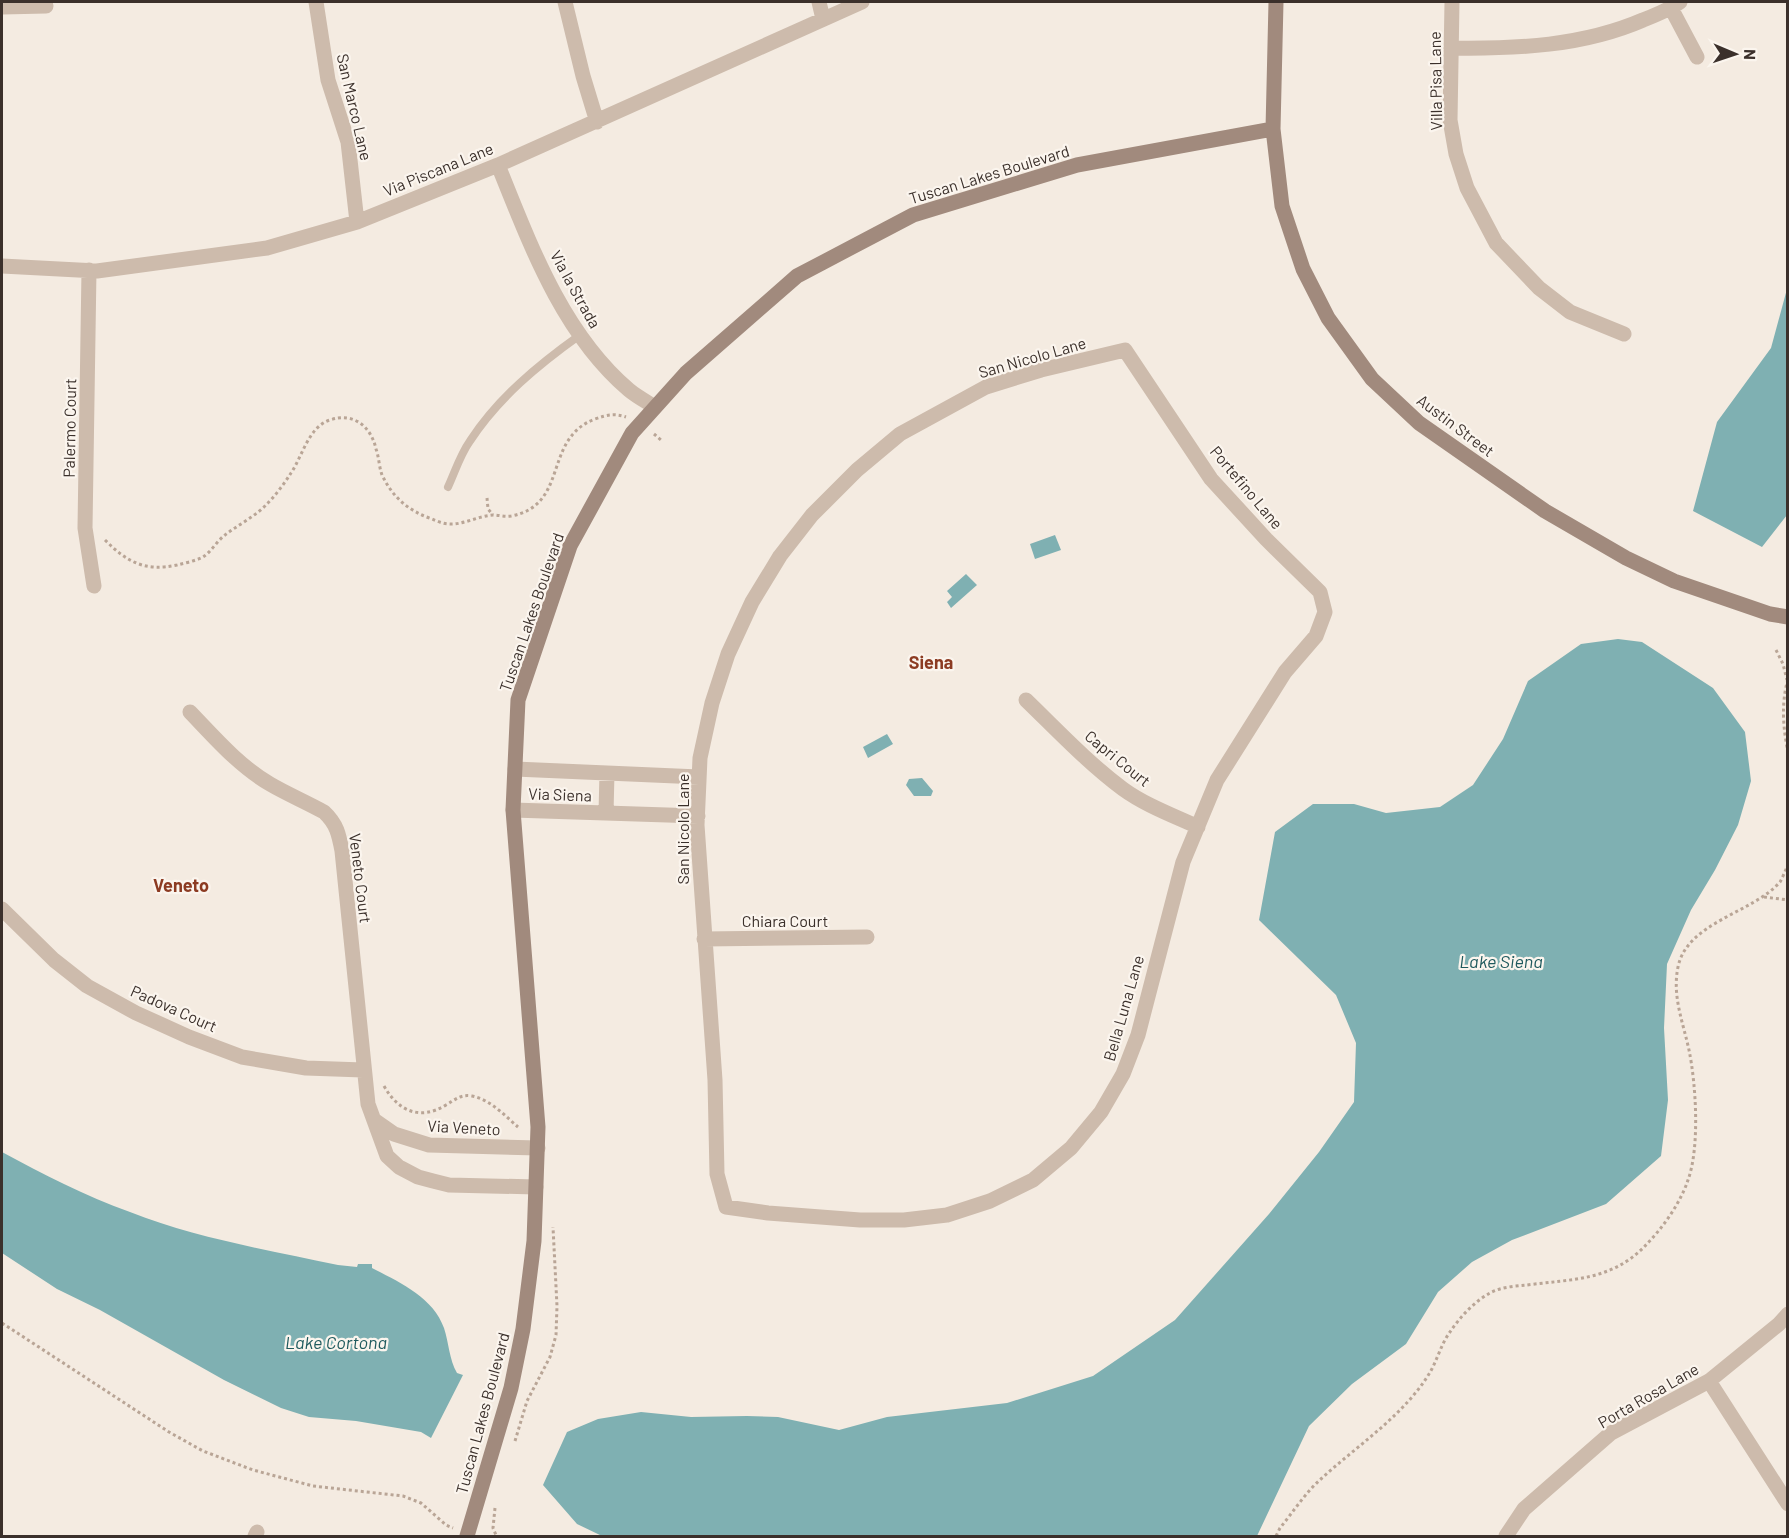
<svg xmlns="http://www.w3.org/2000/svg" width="1789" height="1538" viewBox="0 0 1789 1538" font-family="Barlow,sans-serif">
<rect width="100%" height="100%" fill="#f4ebe1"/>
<path fill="#7fb0b2" d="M1787 289V515L1762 547 1693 511 1717 422 1771 348Z
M1055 535 1061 550 1035 559 1030 544Z
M966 574 977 585 951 608 947 602 952 597 947 591Z
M1618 639 1642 642 1713 688 1745 732 1751 781 1738 825 1715 870 1691 910 1667 964 1664 1028 1668 1100 1661 1156 1606 1204 1512 1240 1472 1262 1438 1292 1406 1344 1352 1384 1309 1426 1257 1536H602L577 1524 543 1485 567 1432 598 1419 641 1412 691 1417 747 1416 778 1417 839 1430 887 1417 1007 1403 1093 1376 1175 1320 1269 1214 1319 1152 1354 1102 1356 1043 1336 995 1259 920 1275 832 1313 804H1354L1386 813 1440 807 1473 785 1503 739 1528 681 1581 644Z
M887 734 893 744 868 758 863 747Z
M922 778 933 791 931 796H914L906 785 909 779Z
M2 1152C43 1174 85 1196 130 1212 196 1238 268 1250 338 1265L357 1267 358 1264H372V1268C399 1282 433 1297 444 1328 449 1343 449 1359 457 1373L463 1375 431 1438 421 1432 356 1421 309 1417 281 1408 224 1380 100 1310 57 1289 2 1253Z"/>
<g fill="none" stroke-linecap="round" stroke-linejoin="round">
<path stroke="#b9a596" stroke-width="3" stroke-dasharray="3 3" stroke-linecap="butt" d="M654 434 662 441
M487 498 488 509 493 515
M105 540C127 562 145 572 177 565 185 563 195 561 203 557 211 552 217 541 225 535 238 525 254 517 266 505 275 496 284 484 291 473 302 457 309 426 330 420 353 412 371 426 376 449 379 457 379 467 382 475 393 498 409 511 432 519 437 521 443 524 449 524 463 525 478 516 493 515 499 515 505 517 511 516 570 505 542 439 595 419 607 415 614 413 626 417
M1776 650 1783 664 1787 680
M1788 679C1781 703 1783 728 1788 752
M1764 897 1788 900
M384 1086C398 1111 420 1121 446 1105 455 1100 460 1094 472 1096 491 1100 504 1115 518 1127
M2 1323 169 1432 203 1451 253 1470 313 1486 403 1496 421 1503 446 1525 453 1528
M515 1441 527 1401 550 1357 556 1335 557 1306 553 1227
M495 1508 493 1528 496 1535
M1276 1536 1280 1528C1293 1512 1306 1492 1322 1478 1358 1445 1403 1416 1429 1374 1437 1361 1441 1344 1450 1332 1460 1317 1475 1301 1490 1293 1501 1287 1515 1286 1527 1285 1572 1279 1610 1281 1644 1247 1662 1229 1680 1204 1688 1180 1700 1147 1696 1084 1689 1050 1683 1022 1672 996 1678 967 1687 922 1753 913 1780 882 1783 877 1785 871 1788 865"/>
<path stroke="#cdbbac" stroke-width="8" d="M448 487C455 472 460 455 470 441 498 398 538 365 580 335"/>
<path stroke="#cdbbac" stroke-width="15" d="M316 2 328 80 348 142 357 222
M565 2 583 76 597 122
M819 2 823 19
M1452 2 1450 120 1456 154 1467 188 1496 243 1539 288 1570 312 1624 334
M2 7 46 6
M1671 8 1697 57
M1451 48C1517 49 1583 46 1643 20 1656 15 1669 10 1680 2
M498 165C530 244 562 333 629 390 636 396 647 402 655 407
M2 266 97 271 267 248 357 222 498 165 862 2
M89 270 85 528 94 586
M1125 350 1211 479 1266 539 1320 592 1325 612 1316 636 1285 672 1217 780 1183 862 1138 1035 1123 1074 1101 1112 1071 1148 1033 1180 990 1201 947 1215 904 1220H860L768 1213 726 1207 717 1174 715 1080 697 825 700 758 712 703 728 654 752 602 780 556 812 515 857 470 900 434 986 387 1041 370Z
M1026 700C1057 730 1088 763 1123 789 1145 805 1172 815 1198 827
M190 712C215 738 239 766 270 784 287 794 306 802 324 812 337 824 339 835 342 851L368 1104 387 1156 399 1167 418 1177 433 1181 449 1185 536 1187
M515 769 699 777
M513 810 698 816
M606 813 607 773
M2 909 54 960 87 986 136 1013 189 1037 242 1057 306 1068 363 1070
M704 939 867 937
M374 1120 394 1134 429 1145 538 1148
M1709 1381 1788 1504
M255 1536 257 1532
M1506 1536 1524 1509 1611 1433 1709 1381 1779 1324 1788 1314"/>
<path stroke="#a18a7d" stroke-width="15" d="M1276 2 1273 129 1282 206 1303 269 1328 318 1372 379 1419 423 1545 511 1626 558 1674 581 1770 614 1788 617
M467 1536 511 1388 523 1329 534 1241 538 1127 513 810 518 700 570 546 632 433 686 373 797 276 913 215 1077 165 1273 129"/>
</g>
<g text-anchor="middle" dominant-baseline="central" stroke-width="4.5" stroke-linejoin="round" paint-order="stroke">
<g font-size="16" fill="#3b302b" stroke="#fbf5ee">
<text transform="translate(1435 81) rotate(-91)">Villa Pisa Lane</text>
<text transform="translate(355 107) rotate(77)">San Marco Lane</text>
<text transform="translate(438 169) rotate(-22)">Via Piscana Lane</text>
<text transform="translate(989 174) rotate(-17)">Tuscan Lakes Boulevard</text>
<text transform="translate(576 289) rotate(61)">Via la Strada</text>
<text transform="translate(1032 357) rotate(-16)">San Nicolo Lane</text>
<text transform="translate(1456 425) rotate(37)">Austin Street</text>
<text transform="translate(69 428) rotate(-89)">Palermo Court</text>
<text transform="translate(1247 487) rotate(50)">Portefino Lane</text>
<text transform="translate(531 612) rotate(-71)">Tuscan Lakes Boulevard</text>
<text transform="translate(1118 758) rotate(39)">Capri Court</text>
<text transform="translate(560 794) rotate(2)">Via Siena</text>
<text transform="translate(682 829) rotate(-90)">San Nicolo Lane</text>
<text transform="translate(361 878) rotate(83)">Veneto Court</text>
<text x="785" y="920">Chiara Court</text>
<text transform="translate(174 1008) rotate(24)">Padova Court</text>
<text transform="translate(1123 1008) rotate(-74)">Bella Luna Lane</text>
<text transform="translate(464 1127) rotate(3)">Via Veneto</text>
<text transform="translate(1648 1395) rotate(-30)">Porta Rosa Lane</text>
<text transform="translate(482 1413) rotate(-75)">Tuscan Lakes Boulevard</text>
</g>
<g font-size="18" font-weight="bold" fill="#8c3b22" stroke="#fbf5ee">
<text x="931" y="662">Siena</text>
<text x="181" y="885">Veneto</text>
</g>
<g font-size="18" font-style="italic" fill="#1f5a5e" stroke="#fbf5ee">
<text x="1501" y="961">Lake Siena</text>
<text x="336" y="1342">Lake Cortona</text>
</g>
</g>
<rect width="1789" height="1538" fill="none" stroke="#3b302b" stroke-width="6"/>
<g transform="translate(1735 54) rotate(92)" stroke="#fbf5ee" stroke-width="4.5" paint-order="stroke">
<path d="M0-4.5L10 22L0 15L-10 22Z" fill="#3b302b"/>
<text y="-9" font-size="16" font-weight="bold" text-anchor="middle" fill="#3b302b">N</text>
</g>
</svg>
